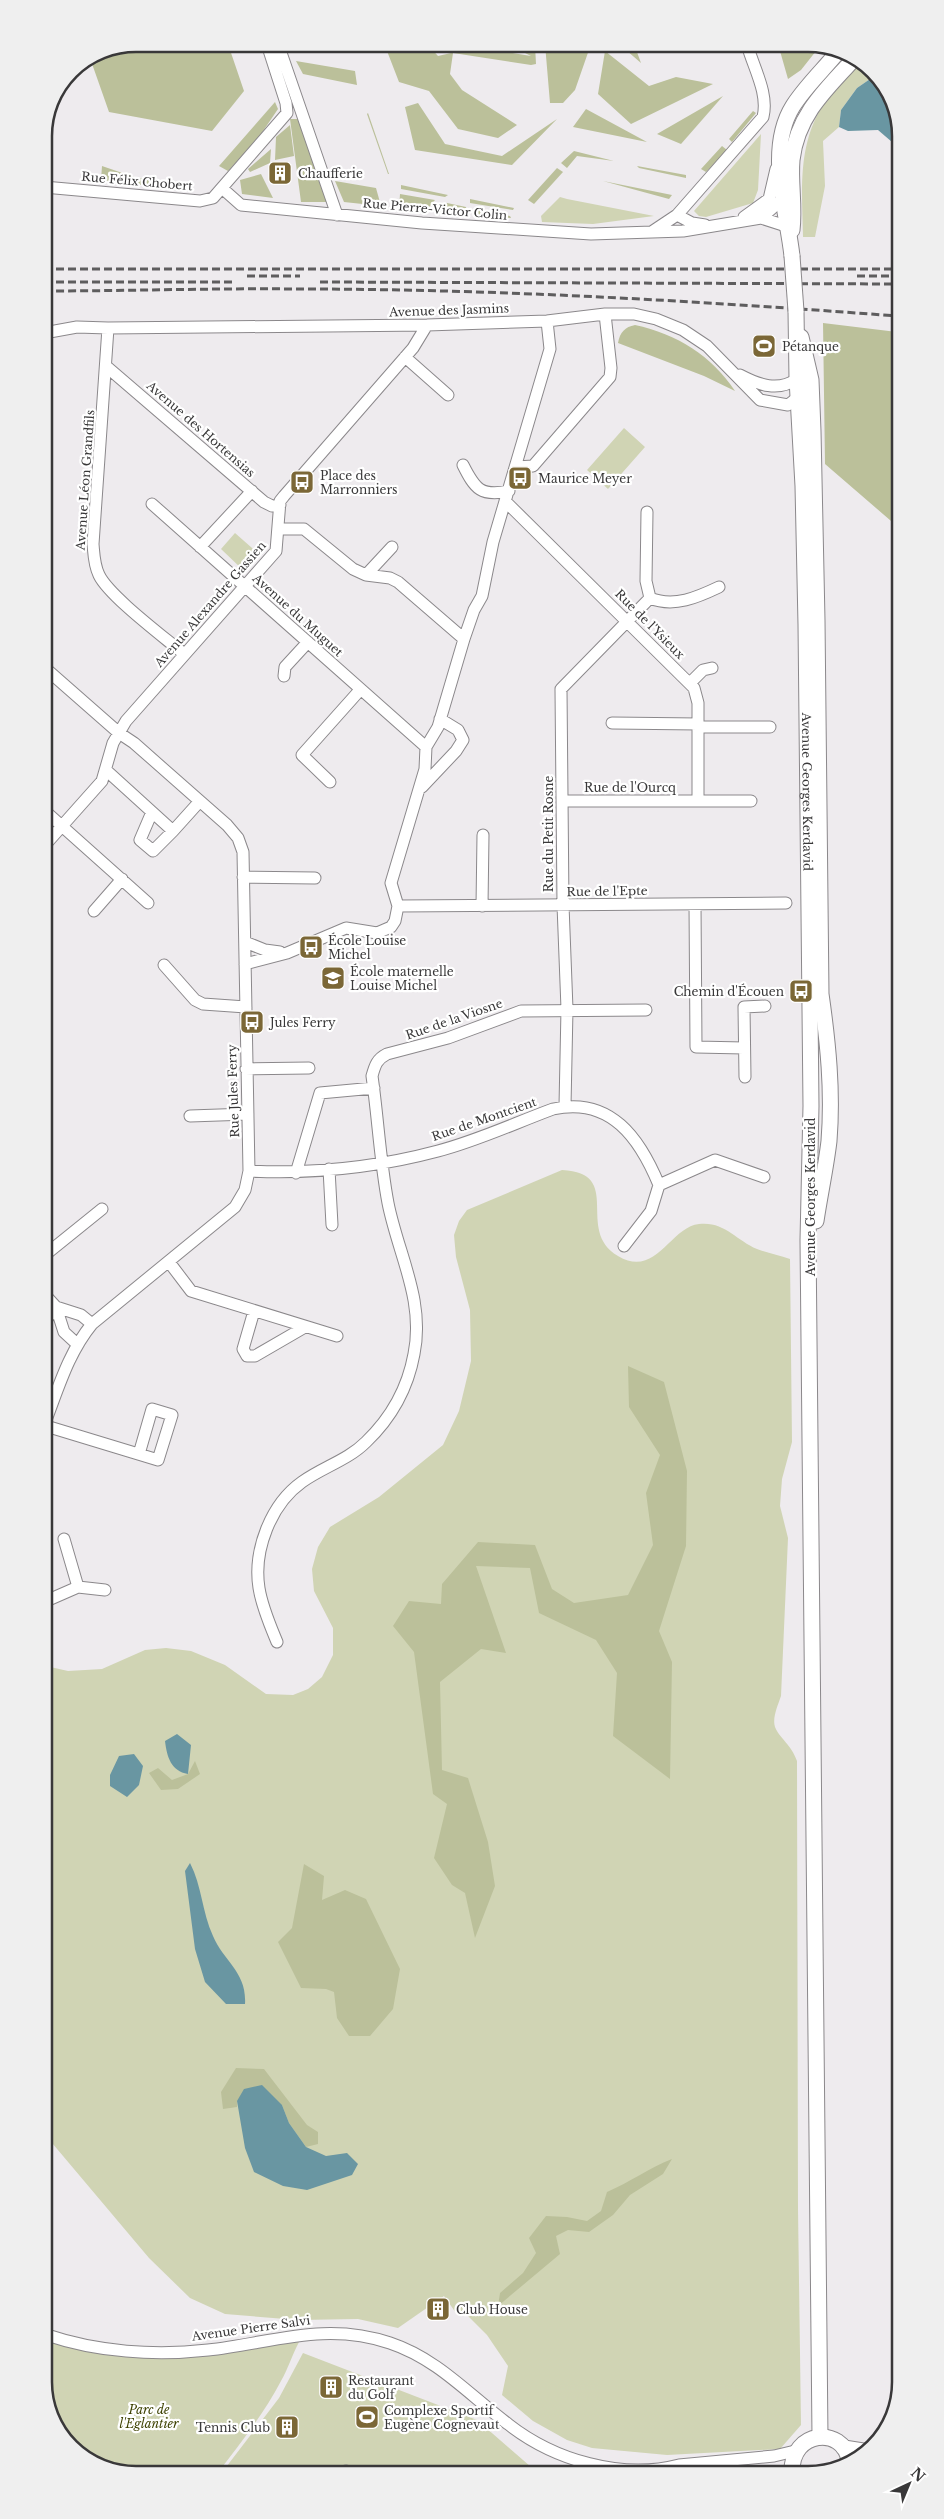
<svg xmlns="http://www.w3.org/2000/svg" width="944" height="2519" viewBox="0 0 944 2519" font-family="'Libre Baskerville',serif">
<rect width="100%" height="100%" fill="#eeebee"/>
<path fill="#d0d4b4" d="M862 62 873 77 857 88 841 110 839 127 823 141 825 186 815 237H803C802 190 797 143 825 102 834 87 850 75 862 62Z
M761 134 758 190 753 203 706 217 699 216 694 211Z
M560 197 567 199 654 216 593 224 542 222 541 216Z
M767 334 773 354 761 358 755 337Z
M624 428 645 447 608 489 587 470Z
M235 533 259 554 244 571 221 549Z
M562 1170C625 1173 574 1230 618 1256 656 1279 670 1227 699 1224 724 1221 736 1240 757 1249 767 1253 779 1255 790 1259L792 1442 782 1479 780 1506 788 1538 781 1696C778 1705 772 1718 775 1727 780 1739 791 1744 797 1761L798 2209 801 2425 780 2449 667 2455 592 2448 567 2440 533 2421 502 2395 508 2366 487 2335 466 2314 456 2313 444 2296 398 2328 358 2319 298 2320 225 2314 190 2298 149 2258 47 2137 46 1666 68 1671 102 1669 145 1650 166 1648 191 1651 225 1665 266 1694 293 1695 308 1689 322 1677 333 1655V1628L314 1591 312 1569 318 1547 330 1527 379 1497 443 1445 459 1411 471 1361 470 1310 456 1257 454 1235 459 1221 467 1210Z
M47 2341 83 2349 248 2347 299 2342C292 2355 288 2369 281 2381 264 2414 239 2445 216 2475H130L80 2456 47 2407Z
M303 2353 477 2420 538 2473 220 2475 279 2398Z"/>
<path fill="#bbc09a" d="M136 44H228L244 91 212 131 109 112 90 58 101 51Z
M378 44H427L438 56 451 53 449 52 487 49 531 56 521 51 524 44 535 45 536 64 531 65 453 53 450 74 462 90 517 125 498 138 458 129 429 91 399 82 387 51Z
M545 44H591L575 90 563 103H550Z
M619 44H634L641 63Z
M778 44H814L820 46 801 70 788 79Z
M605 51 649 86 676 77 713 84 631 124 598 94Z
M296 61 355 71 357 85 303 74Z
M723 96 681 144 657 134Z
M275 102 278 109 257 140 228 171 219 166Z
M418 103 445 144 502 156 557 119 512 165 415 150 405 107Z
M586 109 647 142 573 127Z
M753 111 756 113 732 142 729 139Z
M368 113 389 174H388L367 114Z
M290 119H300L327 202H301Z
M290 125 294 156 275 160 276 137Z
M722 146 727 150 706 172 701 169Z
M271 149 270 163 250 172 248 169Z
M574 151 614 161 577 156 567 168 561 163Z
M102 166 137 178 157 179 158 187 101 180Z
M637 166 686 175V178L639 168Z
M557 168 563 172 534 204 528 200Z
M261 174 273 198 242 194 240 180Z
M335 181 376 188 381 206 344 202Z
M603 181 672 195 669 199Z
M401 185 448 195 445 197 401 189Z
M400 194 435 200 424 213 399 209Z
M470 199 514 208 513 210 470 203Z
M447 203 466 207 468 216 437 213Z
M478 210 510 216 511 218 479 217Z
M823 323 897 332 898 527 825 464Z
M635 325C677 334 712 356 735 391L704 376 618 343C620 332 625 327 635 325Z
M628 1366 664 1382 687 1471 686 1546 659 1631 672 1662 670 1779 613 1736 617 1673 596 1640 539 1613 530 1568 476 1566 506 1653 481 1649 440 1682 442 1770 468 1778 488 1842 495 1886 475 1938 465 1893 452 1885 434 1858 447 1804 433 1794 414 1652 393 1626 409 1601 441 1604 442 1584 478 1542 535 1545 552 1589 574 1603 628 1595 653 1545 646 1493 660 1455 629 1407Z
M195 1761 200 1774 178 1789 161 1790 149 1773 158 1768 172 1780 188 1774Z
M304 1864 324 1876 322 1900 345 1890 366 1899 400 1969 393 2009 370 2036H349L337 2018 334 1992 326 1989 301 1988 278 1942 292 1928Z
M236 2068 264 2069 307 2125 318 2132V2144L306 2147 289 2123 282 2105 237 2101V2107L223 2109 221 2092Z
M672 2159 663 2174 630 2195 613 2215 589 2232 568 2230 556 2236 560 2254 498 2306 500 2293 523 2273 536 2253 529 2238 546 2216 567 2217 587 2221 601 2211 607 2192C630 2182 649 2168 672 2159Z"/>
<path fill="#6996a2" d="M873 77 897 112V139L892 142 878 130 848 131 839 127 841 110 857 88Z
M177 1734 191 1745 188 1774C171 1771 167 1757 165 1741Z
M134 1754 143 1766 139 1785 127 1797 110 1786V1775L119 1756Z
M190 1863C202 1886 202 1912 213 1936 224 1962 247 1972 245 2004H226L205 1982 195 1949 185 1871Z
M262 2085 282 2105 289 2123 306 2147 326 2156 347 2153 358 2164 352 2175 307 2190 283 2186 254 2172 245 2148 237 2101 244 2089Z"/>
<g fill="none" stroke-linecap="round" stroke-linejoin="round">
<g stroke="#8b888b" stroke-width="13">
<path id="minor" d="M278 44 337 215
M44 187 200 201 213 198 287 113 286 103 267 44
M223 189 241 205 422 223 591 234 683 231 761 218 786 226
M677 215 692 223 705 225
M744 217 769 199 776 169
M761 218 786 196
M653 231 677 215 763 117C769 93 753 67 747 44
M108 328 93 544C94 555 94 565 99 575 109 596 164 637 184 654
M44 333 77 327 108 328 427 325 547 321 605 314H634L656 319 683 330 707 346 760 400 788 405 802 394
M405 357 448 395
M107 367 264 502 272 506 280 505
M740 375C759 385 778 392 797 379
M463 465C475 489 481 497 509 491
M516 467 533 466 610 377 611 368 605 314
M505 501 694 688 698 703V800
M152 504 426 747
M647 512 646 581 650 598
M279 529H304L353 569 366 575 390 578 398 582 464 639
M200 547 252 491
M366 575 392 547
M650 598C674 608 698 597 719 587
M45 668 119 733 134 743 227 825 238 838 243 852 249 1171 245 1190 235 1207 92 1324C69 1352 59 1386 46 1420
M284 676 285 667 308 642
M690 683 703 670 712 668
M612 723 698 724
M698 727H770
M107 771 173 831 200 801
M330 782 302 755 360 690
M422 787 456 751 463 740 458 730 440 719
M562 801H751
M45 811 148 903
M152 812 140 840 153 851 173 831
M45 845 102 781 113 743 126 721 276 551 280 501 284 496 413 348 427 325
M243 877 315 878
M695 904 696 1047 744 1048
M398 906 786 903
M482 906 483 835
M94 911 122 879
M245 942 265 950 280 952
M245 964 287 953 346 928 377 933 391 927 395 921 398 906 391 883 425 769 426 747 438 727 464 639 474 610 482 596 493 542 550 349 547 321
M164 965 195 1000 203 1004 246 1007
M246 1069 309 1068
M745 1077 744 1007 765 1006
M565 1106 567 1009 563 905 561 689 650 598
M190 1116 248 1114
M329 1169 332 1225
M249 1171C311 1174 378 1167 438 1151 477 1141 515 1123 553 1109 611 1096 640 1139 659 1185L651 1211 624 1246
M296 1173 320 1093 374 1088
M659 1185 715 1160 764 1177
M45 1255 102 1209
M169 1262 191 1291 337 1336
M45 1295 56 1307 64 1332 77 1344
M56 1307 81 1315 92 1324
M254 1311 243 1349 247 1356H255L305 1327
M46 1320 56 1307
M46 1426 158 1460 172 1415 152 1409 139 1454
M64 1539 78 1587 105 1590
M46 1601 78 1587
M277 1642C270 1625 262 1607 259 1588 253 1550 271 1504 302 1482 323 1467 348 1460 366 1442 391 1418 408 1387 414 1354 425 1300 398 1254 388 1203 380 1161 378 1118 372 1076 375 1065 377 1059 387 1054L448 1038 521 1011 646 1010
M47 2335C97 2352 155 2356 208 2350 272 2343 325 2321 390 2343 438 2359 469 2395 508 2424 554 2460 621 2480 679 2465L774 2456 795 2451
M342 2474 346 2471"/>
</g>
<g stroke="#8b888b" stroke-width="17">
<g id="major">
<path d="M792 230C795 206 790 183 792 160 797 116 825 90 854 59"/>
<path d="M792 256C787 210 766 149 793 106 805 87 823 70 837 53"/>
<path id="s1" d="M796 311 797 379 803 486 806 624 811 1106 808 1240 820 2437"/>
<path d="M801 337 811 380 813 431 817 620 821 994C828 1043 833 1091 829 1141 826 1167 820 1194 816 1221"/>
<path d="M844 2448 863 2451"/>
<path d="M792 2472C791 2430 843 2426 849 2460"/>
</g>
</g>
<use href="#minor" stroke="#fff" stroke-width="11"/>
<use href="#major" stroke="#fff" stroke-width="15"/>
<path stroke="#5e5d5e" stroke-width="3" stroke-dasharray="8 4" stroke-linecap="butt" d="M44 269H897
M247 276H300
M857 276H897
M44 282H232
M320 282 897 284
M44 291C129 291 213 288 297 289 498 289 698 301 897 316"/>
<g stroke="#8b888b" stroke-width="17" stroke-linecap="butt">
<path id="major-bridge" d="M792 256 796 311"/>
</g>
<use href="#major-bridge" stroke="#fff" stroke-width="15"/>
</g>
<defs>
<g id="building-square" transform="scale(1.25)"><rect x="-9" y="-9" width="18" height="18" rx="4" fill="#7b6736" stroke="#fff"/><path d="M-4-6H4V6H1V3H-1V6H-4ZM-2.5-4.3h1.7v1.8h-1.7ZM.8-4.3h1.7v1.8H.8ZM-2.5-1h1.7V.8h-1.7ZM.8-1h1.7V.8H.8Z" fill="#fff"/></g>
<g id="stadium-square" transform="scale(1.25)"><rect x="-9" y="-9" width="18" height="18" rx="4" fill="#7b6736" stroke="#fff"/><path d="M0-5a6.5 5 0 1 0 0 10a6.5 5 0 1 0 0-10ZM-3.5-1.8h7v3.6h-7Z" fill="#fff"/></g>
<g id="bus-square" transform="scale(1.25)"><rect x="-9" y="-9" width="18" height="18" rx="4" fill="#7b6736" stroke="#fff"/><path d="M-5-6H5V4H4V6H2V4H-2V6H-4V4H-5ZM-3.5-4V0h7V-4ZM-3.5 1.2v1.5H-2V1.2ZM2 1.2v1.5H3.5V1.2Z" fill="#fff"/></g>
<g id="school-square" transform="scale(1.25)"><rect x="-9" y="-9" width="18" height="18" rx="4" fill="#7b6736" stroke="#fff"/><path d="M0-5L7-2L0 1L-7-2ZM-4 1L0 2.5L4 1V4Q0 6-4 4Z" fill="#fff"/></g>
</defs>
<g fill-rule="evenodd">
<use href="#building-square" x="280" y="173"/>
<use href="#stadium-square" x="764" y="346"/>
<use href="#bus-square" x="520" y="478"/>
<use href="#bus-square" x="302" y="482"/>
<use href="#bus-square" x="311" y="947"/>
<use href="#school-square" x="333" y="978"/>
<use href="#bus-square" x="801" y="991"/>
<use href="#bus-square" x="252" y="1022"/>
<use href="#building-square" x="438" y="2309"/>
<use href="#building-square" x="331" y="2387"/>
<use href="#stadium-square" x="367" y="2417"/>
<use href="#building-square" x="287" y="2427"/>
</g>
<g text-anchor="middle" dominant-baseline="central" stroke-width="4.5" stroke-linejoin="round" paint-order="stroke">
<g font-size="12" fill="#393839" stroke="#fff" text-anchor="start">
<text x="298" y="173">Chaufferie</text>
<text x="782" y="346">Pétanque</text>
<text x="320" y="475">Place des<tspan x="320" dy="14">Marronniers</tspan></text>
<text x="538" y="478">Maurice Meyer</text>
<text x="328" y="940">École Louise<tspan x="328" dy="14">Michel</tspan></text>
<text x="350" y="971">École maternelle<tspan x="350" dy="14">Louise Michel</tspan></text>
<text x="784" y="991" text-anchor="end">Chemin d'Écouen</text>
<text x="270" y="1022">Jules Ferry</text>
<text x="456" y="2309">Club House</text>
<text x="348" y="2380">Restaurant<tspan x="348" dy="14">du Golf</tspan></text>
<text x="384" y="2410">Complexe Sportif<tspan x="384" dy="14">Eugène Cognevaut</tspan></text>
<text x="270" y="2427" text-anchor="end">Tennis Club</text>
</g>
<g font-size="12" fill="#393839" stroke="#fff">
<text transform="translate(137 181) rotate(5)">Rue Félix Chobert</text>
<text transform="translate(435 209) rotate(5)">Rue Pierre-Victor Colin</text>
<text transform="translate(449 310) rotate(-2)">Avenue des Jasmins</text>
<text transform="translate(201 429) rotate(41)">Avenue des Hortensias</text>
<text transform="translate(85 480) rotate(-86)">Avenue Léon Grandfils</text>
<text transform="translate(210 604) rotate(-49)">Avenue Alexandre Gassien</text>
<text transform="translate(298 615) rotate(42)">Avenue du Muguet</text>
<text transform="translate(650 624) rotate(45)">Rue de l'Ysieux</text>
<text x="630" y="787">Rue de l'Ourcq</text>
<text stroke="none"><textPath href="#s1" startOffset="481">Avenue Georges Kerdavid</textPath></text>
<text transform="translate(548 834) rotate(-90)">Rue du Petit Rosne</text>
<text transform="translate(607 891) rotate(-1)">Rue de l'Epte</text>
<text transform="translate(454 1019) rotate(-19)">Rue de la Viosne</text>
<text transform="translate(233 1091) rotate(-92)">Rue Jules Ferry</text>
<text transform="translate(484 1119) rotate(-19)">Rue de Montcient</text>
<text transform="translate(810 1197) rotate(-90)">Avenue Georges Kerdavid</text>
<text transform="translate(251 2328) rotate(-8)">Avenue Pierre Salvi</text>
</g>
<g font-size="12" font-style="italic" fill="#3d4100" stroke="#fff">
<text x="149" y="2409">Parc de<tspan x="149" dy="14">l'Eglantier</tspan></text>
</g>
</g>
<path d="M0 0H944V2519H0ZM136 52H808A84 84 0 0 1 892 136V2382A84 84 0 0 1 808 2466H136A84 84 0 0 1 52 2382V136A84 84 0 0 1 136 52Z" fill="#efefef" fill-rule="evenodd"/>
<path fill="none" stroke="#393839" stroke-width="2.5" d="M136 52H808A84 84 0 0 1 892 136V2382A84 84 0 0 1 808 2466H136A84 84 0 0 1 52 2382V136A84 84 0 0 1 136 52Z"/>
<g transform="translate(909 2484) rotate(44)" stroke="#ffffff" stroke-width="4" paint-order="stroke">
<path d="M0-4L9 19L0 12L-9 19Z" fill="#393839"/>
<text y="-8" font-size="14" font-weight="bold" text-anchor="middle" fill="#393839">N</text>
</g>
</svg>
